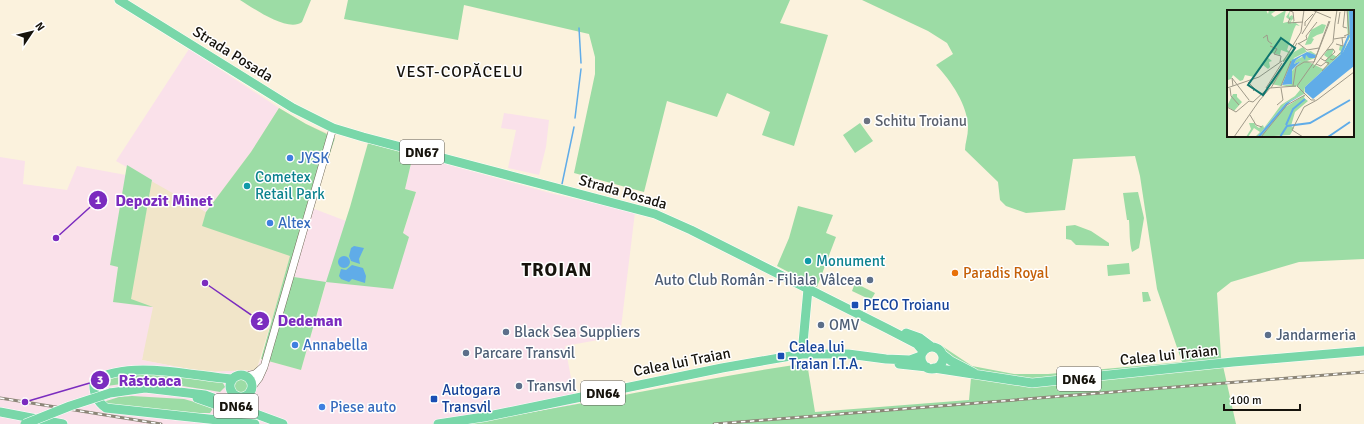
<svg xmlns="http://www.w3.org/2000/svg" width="1364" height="424" viewBox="0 0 1364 424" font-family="Signika,sans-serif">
<rect width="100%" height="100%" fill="#fbf2dd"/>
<path fill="#f1e5c9" d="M279 108 306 124 329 134 257 368 251 371 204 372 142 360 145 339 131 299V292L152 180 206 212Z"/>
<path fill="#fae1ea" d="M189 49 279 108 251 152 206 212 116 161Z
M504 113 549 120 546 147 539 175 508 168 516 130 501 128Z
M413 155 554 194 635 212 620 336 565 346 576 404 549 410 462 424H0V157L25 161 23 184 67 190 77 166 126 175 110 265 118 266 113 301 153 307 142 360 204 372 254 370 257 368 261 359 301 370 326 283 293 277 312 208 346 221 327 282 403 234 416 192 405 189Z"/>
<path fill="#9cdca5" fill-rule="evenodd" d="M240 0H311L302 22C288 33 253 8 240 0Z
M348 0H790L780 23 828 35 794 146 762 135 770 112 727 93 717 117 667 101 644 192 574 173 595 74V57L589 34 464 5 458 40 344 19Z
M862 0H1364V259L1299 262 1231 282 1217 293 1221 357 1236 424H462C577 406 691 380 807 363L815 412 969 400 972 367 950 356 940 346 918 335 942 346 972 366 1014 374H1048L1182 362 1157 289 1140 176 1135 156 1073 159 1065 210 1026 213 1006 206 1000 200 998 182 965 150C965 143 968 136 968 128 968 105 951 81 936 65L953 54 947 43 928 31ZM1228 11H1353V136H1228Z
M279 108 306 124 335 138 312 208 294 277 326 282 350 207 368 143 413 155 405 189 416 192 403 233 409 237 393 289 326 282 301 370 261 359 290 256 202 226 206 212 251 152Z
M860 123 873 141 855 153 843 135Z
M127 165 152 180 131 299 153 307 113 302 118 267 110 265Z
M1138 192 1144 218 1139 248 1132 252C1129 241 1130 232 1129 220H1127L1123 193Z
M798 206 833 215 826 233 836 237 817 287 777 266 789 238Z
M1075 225 1091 231 1109 243V246L1076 245 1071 240 1066 239V226Z
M1129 263 1130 274 1108 276 1107 265Z
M855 283 875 293 871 300 852 291Z
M1142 292H1148L1151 301 1143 302Z
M135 372 222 381 225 387 220 392C178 385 140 378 97 388L98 381Z
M232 386a8 8 0 1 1 16 0a8 8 0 1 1-16 0Z
M132 396 184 399 212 407V410L210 413H182L113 407 103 402 119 397Z"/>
<path fill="#60ace8" d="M354 246 364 248 359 259 360 264 351 261 349 256 351 248Z
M338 262a6 6 0 1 1 12 0a6 6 0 1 1-12 0Z
M352 265 363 268 366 276 365 283 352 279 349 282 341 279 339 276 341 269 346 270Z"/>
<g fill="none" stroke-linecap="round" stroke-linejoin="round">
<path stroke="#60ace8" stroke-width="1.5" d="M579 28 581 63
M575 118 581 69
M562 184 574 127"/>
<g stroke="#706856" stroke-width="8">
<path id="minor" d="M246 376 255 374 263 367
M252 387 259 378 264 367 333 128"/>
</g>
<g stroke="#fff" stroke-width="10">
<path id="major" d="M119 0 293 108 333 128 363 137 655 214 691 230 888 329 917 344 923 351
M906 333 920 338 932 347
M921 358a11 11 0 1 1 22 0a11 11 0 1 1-22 0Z
M802 354 808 289
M942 354 951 361 974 373
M899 364 927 367
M934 368 1032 383 1233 362 1364 351
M230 386a11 11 0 1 1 22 0a11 11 0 1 1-22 0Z
M232 379C192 376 128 359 94 381 93 392 96 401 106 408L255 424
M110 393 145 388 205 395 283 424
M197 398 234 411
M0 412 63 424
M438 424 484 417 722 368 802 354H848L886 359 910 360 921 356"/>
</g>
<use href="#minor" stroke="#fff" stroke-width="7"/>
<use href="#major" stroke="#79d7a9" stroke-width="9"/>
<g stroke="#8c8678" stroke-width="3">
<path id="rail" d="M0 398 161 424
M714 424 1364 372"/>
</g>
<use href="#rail" stroke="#fff" stroke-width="1.5" stroke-dasharray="4.5" stroke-linecap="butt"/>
<g stroke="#fff" stroke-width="10" stroke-linecap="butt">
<path id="major-bridge" d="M25 424 70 406 110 393"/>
</g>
<use href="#major-bridge" stroke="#79d7a9" stroke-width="9"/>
</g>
<circle fill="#6b7280" stroke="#fff" stroke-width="1.5" cx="867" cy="121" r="4"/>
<g fill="#3f7fe0" stroke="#fff" stroke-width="1.5">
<circle cx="290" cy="158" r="4"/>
<circle cx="270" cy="223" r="4"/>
<circle cx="295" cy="345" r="4"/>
<circle cx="322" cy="407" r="4"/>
</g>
<g fill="#0f9aa8" stroke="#fff" stroke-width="1.5">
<circle cx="247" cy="186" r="4"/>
<circle cx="808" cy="261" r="4"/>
</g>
<circle fill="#e8710a" stroke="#fff" stroke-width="1.5" cx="955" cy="273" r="4"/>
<g fill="#5c6f8a" stroke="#fff" stroke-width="1.5">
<circle cx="870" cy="280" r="4"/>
<circle cx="821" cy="325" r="4"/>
<circle cx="506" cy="332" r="4"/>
<circle cx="1268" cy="335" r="4"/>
<circle cx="466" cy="353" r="4"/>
<circle cx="519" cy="386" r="4"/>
</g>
<g fill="#1a4fb4" stroke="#fff" stroke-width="1.5">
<rect x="851" y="301" width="8" height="8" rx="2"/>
<rect x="777" y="352" width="8" height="8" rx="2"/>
<rect x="430" y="395" width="8" height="8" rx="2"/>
</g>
<g text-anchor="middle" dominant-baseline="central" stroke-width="3" stroke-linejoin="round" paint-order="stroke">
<g fill="#fff" stroke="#5c5a55" stroke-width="1">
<rect x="400" y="140" width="44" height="24" rx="3"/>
<rect x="1057" y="367" width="44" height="24" rx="3"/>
<rect x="581" y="381" width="44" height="24" rx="3"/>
<rect x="214" y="394" width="44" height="24" rx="3"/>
</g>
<g font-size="14" font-weight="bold" fill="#16130c">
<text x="422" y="152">DN67</text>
<text x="1079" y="379">DN64</text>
<text x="603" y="393">DN64</text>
<text x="236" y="406">DN64</text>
</g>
<g font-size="15" fill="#16130c" stroke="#fff">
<text transform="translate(233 54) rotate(32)">Strada Posada</text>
<text transform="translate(623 192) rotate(16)">Strada Posada</text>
<text transform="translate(1169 355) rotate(-6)">Calea lui Traian</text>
<text transform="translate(682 362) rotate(-11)">Calea lui Traian</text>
</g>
<g font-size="15" fill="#5b616d" stroke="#fff" text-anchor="start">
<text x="875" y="121">Schitu Troianu</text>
</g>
<g font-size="15" fill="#366cbe" stroke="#fff" text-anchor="start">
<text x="298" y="158">JYSK</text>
<text x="278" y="223">Altex</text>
<text x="303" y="345">Annabella</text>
<text x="330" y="407">Piese auto</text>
</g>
<g font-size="15" fill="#0d838f" stroke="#fff" text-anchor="start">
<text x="255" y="177">Cometex<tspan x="255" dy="17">Retail Park</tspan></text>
<text x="816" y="261">Monument</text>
</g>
<g font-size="15" fill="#c56008" stroke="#fff" text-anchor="start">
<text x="963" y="273">Paradis Royal</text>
</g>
<g font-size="15" fill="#4e5e75" stroke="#fff" text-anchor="start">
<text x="862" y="280" text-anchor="end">Auto Club Român - Filiala Vâlcea</text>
<text x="829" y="325">OMV</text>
<text x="514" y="332">Black Sea Suppliers</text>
<text x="1276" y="335">Jandarmeria</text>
<text x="474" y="353">Parcare Transvil</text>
<text x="527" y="386">Transvil</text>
</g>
<g font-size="15" fill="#164399" stroke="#fff" text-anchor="start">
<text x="863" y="305">PECO Troianu</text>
<text x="789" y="347">Calea lui<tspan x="789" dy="17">Traian I.T.A.</tspan></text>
<text x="442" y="390">Autogara<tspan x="442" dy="17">Transvil</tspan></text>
</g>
<g font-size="16" letter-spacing="1" fill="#16130c" stroke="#fff">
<text x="460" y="72">VEST-COPĂCELU</text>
</g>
<g font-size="19" font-weight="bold" letter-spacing="1" fill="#16130c" stroke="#fff">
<text x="557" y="270">TROIAN</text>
</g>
</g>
<g transform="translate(1227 10)">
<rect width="127" height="127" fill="#fbf2dd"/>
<path d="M0 0H39L41 4 42 0H50L44 4 47 7 59 0 56 13 64 11 59 7 63 1 62 7 65 5 67 8 64 11 65 14 66 11 73 16 69 15 67 19 60 40 65 43 76 37 80 42 84 41 85 42 90 45 88 48 80 51 96 59 101 55 98 51 101 48 97 45 101 39H107L105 44 110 47 114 41 112 40 113 35 118 36 121 32 120 11V0H122L123 27 116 42 78 77 77 84 59 93 30 127H28L33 122 27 118 21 127H19L24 119 22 113H28L27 106 28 115 32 118 36 115 37 118 54 95 68 86 73 80 70 75 69 77 54 76 65 74 64 62 74 51 67 54 69 50 79 45 88 48 89 45 79 42 67 48 54 76 44 74 58 51H55L62 43 54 40 53 45 45 43 40 47 45 51 42 52 43 57 41 59 36 55 27 67 18 65 16 70 13 71 6 65 4 69 1 70ZM95 14 99 15 96 23 90 25 85 28 87 29 84 34 78 35 84 20ZM6 84H10V87L15 92 7 101 0 96ZM78 85 77 88 81 91 68 102 64 116 67 118 63 125 33 127 57 98Z" fill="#9cdca5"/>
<path d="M122 0H127V56L86 89 78 82V77L116 42 123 29ZM80 42 89 45 88 48H82L79 45 78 50 75 46 69 50 67 54 74 51 65 60V74L55 75 65 50ZM77 84 63 92 33 127H30L59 93Z" fill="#60ace8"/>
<path fill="none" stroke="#60ace8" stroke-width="2" d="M114 44 122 25M59 115 66 99 78 89M53 127 60 116 83 113 123 90M101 127 123 112"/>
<path fill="none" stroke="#9f9989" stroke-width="1" d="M60 0 66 2 67 11M85 0 104 8M118 0 116 17 120 18M63 8 61 13 76 12M102 11 87 52 103 11M108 13 110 0M111 14 113 2M78 16V12L86 4M75 24 90 0M117 26 122 24 120 0M36 28 40 25 41 31 45 34M107 29 119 27M71 33 80 40 92 38M71 34 80 29 79 26 90 12M109 34 116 36 115 28M43 36 50 39 47 44M47 44 54 46 53 52M93 48 98 51 108 42 106 39 100 40M103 49 106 50 113 43M56 52 74 22 77 0M87 52 70 76 84 90H88M89 54 94 56 99 52 102 53 95 61M86 58 106 32 108 13M21 72 28 79 26 81M6 76 5 68 22 90M54 76 64 51M66 76 69 57 77 52H87M0 78 32 67 55 51M3 78 4 86 12 95M39 78 55 53M44 78 70 33M32 91 43 78 69 76M50 95 56 90 54 78M0 97 9 102 22 91 26 92 38 81M23 105 29 115 35 117M7 127 32 91M34 127 60 95 78 85M76 127 65 120 77 97 90 90 127 62"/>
<path fill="#0f766e" fill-opacity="0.15" stroke="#0f766e" stroke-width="2" d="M54 28 68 38 36 85 21 75Z"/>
<rect width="127" height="127" fill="none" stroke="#16130c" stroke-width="2"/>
</g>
<path fill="none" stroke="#7b2cbf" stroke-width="1.5" d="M56 238L98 200M205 283L260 321M25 402L100 380"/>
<g fill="#7b2cbf" stroke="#fff" stroke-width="1.5">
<circle cx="56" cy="238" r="4"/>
<circle cx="205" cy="283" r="4"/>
<circle cx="25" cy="402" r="4"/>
<circle cx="98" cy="200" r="10"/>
<circle cx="260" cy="321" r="10"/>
<circle cx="100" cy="380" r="10"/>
</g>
<g font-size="12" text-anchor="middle" font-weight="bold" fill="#fff">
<text x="98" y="204">1</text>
<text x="260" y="325">2</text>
<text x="100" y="384">3</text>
</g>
<g font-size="16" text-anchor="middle" font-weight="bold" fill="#7b2cbf" stroke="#fff" stroke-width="3" stroke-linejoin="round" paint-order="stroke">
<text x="164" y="206">Depozit Minet</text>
<text x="310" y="326">Dedeman</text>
<text x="150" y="386">Răstoaca</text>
</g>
<g transform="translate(32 32) rotate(55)" stroke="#ffffff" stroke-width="3" paint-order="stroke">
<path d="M0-3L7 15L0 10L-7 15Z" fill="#16130c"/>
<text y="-6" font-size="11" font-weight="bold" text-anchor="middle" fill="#16130c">N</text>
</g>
<path d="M1224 404v6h76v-6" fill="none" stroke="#16130c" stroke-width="2"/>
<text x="1230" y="404" font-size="12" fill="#16130c" stroke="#ffffff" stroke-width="3" paint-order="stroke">100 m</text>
</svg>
